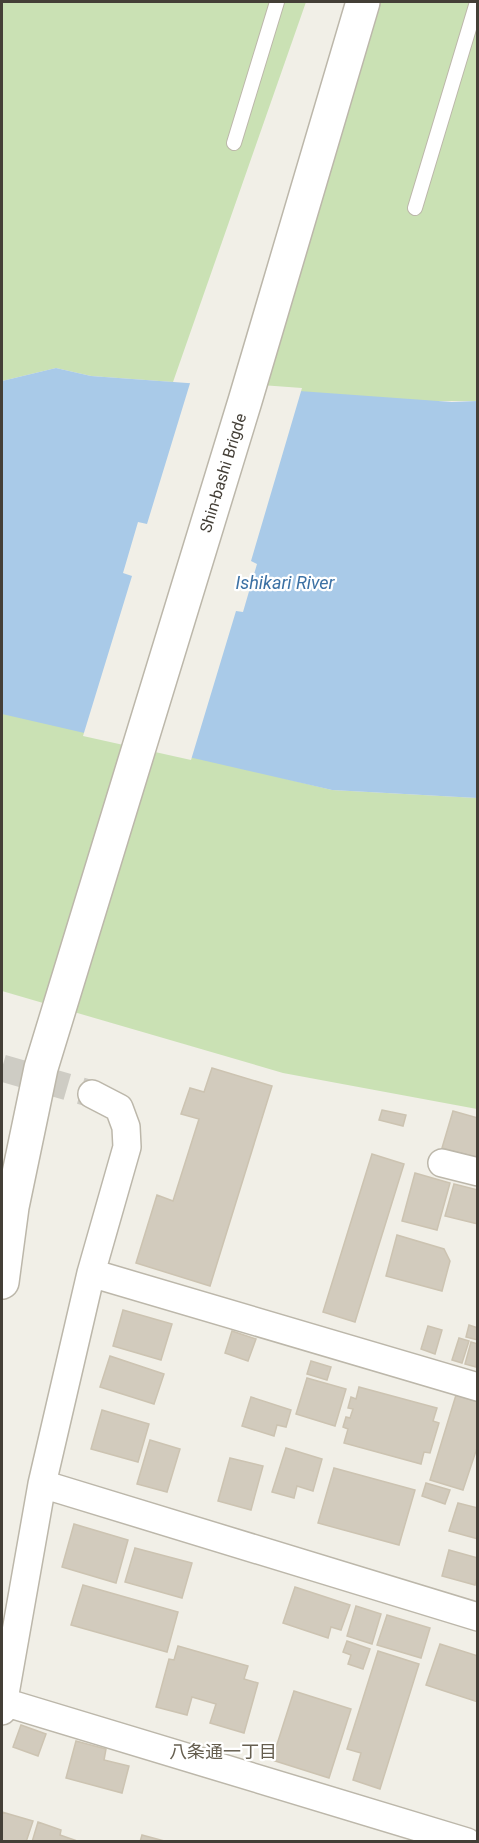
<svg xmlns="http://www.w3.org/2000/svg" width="479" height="1843" viewBox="0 0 479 1843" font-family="Roboto,'Noto Sans JP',sans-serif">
<rect width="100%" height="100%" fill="#f1efe7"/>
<path fill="#cae1b4" d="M2 2H306L173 382 91 376 56 368 2 381Z
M365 2H477V401H245Z
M2 710 332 790 477 798V1109L283 1073 2 991Z"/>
<path fill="#a9cae8" d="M56 368 91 376 452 402 477 401V798L332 790 2 714V381Z"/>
<path fill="#f1efe7" d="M191 380 302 388 251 561 257 564 243 612 236 611 191 760 83 736 132 576 123 573 138 522 147 524Z"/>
<path fill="#d2cbbd" stroke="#ccc3b1" stroke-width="1.5" d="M212 1068 272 1086 210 1286 136 1263 157 1195 173 1201 199 1119 181 1114 190 1088 204 1092Z
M382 1110 406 1115 403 1126 379 1120Z
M453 1111 478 1118V1150L476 1157 442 1148Z
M372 1154 404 1164 355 1322 323 1312Z
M415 1173 450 1183 437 1230 402 1221Z
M454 1184 478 1190V1224L445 1216Z
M397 1235 444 1249 450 1261 442 1291 386 1276Z
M123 1310 172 1324 161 1360 113 1346Z
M469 1325 478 1328V1340L466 1337Z
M428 1326 442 1330 435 1354 421 1349Z
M232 1331 256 1339 248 1361 225 1353Z
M459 1338 469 1341 462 1363 452 1360Z
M471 1342 478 1344 476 1367 465 1364Z
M110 1356 164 1374 154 1404 100 1387Z
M311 1361 331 1367 327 1380 307 1374Z
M307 1378 346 1389 335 1426 296 1414Z
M359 1387 437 1408 433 1421 439 1423 430 1453 424 1452 421 1464 344 1443 348 1429 343 1427 346 1417 350 1418 353 1409 348 1408 351 1397 356 1399Z
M456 1395 478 1402V1445L463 1490 430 1480Z
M251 1397 291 1410 286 1427 277 1425 274 1436 242 1426Z
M102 1410 149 1424 138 1462 91 1449Z
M150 1440 180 1449 167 1492 137 1484Z
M286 1448 322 1459 313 1491 297 1486 294 1498 272 1492Z
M230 1458 263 1466 251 1510 218 1501Z
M334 1468 415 1490 399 1545 318 1523Z
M426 1483 450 1490 445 1504 422 1496Z
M458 1503 478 1508V1539L449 1531Z
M74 1524 128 1540 116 1583 62 1567Z
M135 1548 192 1563 182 1598 125 1582Z
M449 1550 478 1558V1574L475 1585 442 1576Z
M83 1585 178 1612 167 1652 71 1625Z
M295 1587 350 1605 341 1630 331 1627 328 1638 283 1623Z
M356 1606 381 1614 372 1644 347 1636Z
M387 1615 430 1628 421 1658 377 1645Z
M347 1641 370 1649 363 1669 348 1664 351 1655 343 1652Z
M440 1644 478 1656V1702L426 1685Z
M178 1646 248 1666 244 1679 258 1683 244 1733 210 1723 216 1704 192 1697 187 1715 156 1707 169 1659 174 1660Z
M378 1651 419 1664 380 1789 353 1780 361 1753 347 1749Z
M294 1691 351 1709 329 1778 272 1760Z
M21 1725 46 1734 38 1756 13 1747Z
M76 1741 106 1749 104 1760 129 1766 122 1793 66 1778Z
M2 1812 33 1821 26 1842H2Z
M38 1822 61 1830 60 1835 80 1842H32Z
M142 1835 168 1842H140Z"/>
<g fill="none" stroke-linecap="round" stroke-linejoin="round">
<path stroke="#ceccc4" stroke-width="27" stroke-dasharray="27 14" stroke-linecap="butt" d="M2 1068 92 1094"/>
<g stroke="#bcb7aa" stroke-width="16">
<path id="service" d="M234 143 277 2
M415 208 477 2"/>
</g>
<g stroke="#bcb7aa" stroke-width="30">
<path id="minor" d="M442 1163 478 1172
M91 1273 478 1387
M42 1484 478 1617
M4 1702 467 1842
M2 1711 42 1484 91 1273 127 1147 126 1127 119 1108 92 1094"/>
</g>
<g stroke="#bcb7aa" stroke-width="36">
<path id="tertiary" d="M2 1282 12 1207 41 1068 245 401 363 2"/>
</g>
<use href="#service" stroke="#fff" stroke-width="14"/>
<use href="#minor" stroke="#fff" stroke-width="27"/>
<use href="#tertiary" stroke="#fff" stroke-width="33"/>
</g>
<g text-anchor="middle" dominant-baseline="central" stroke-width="4.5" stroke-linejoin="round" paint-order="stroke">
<g font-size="16" fill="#443f37" stroke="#fff">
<text transform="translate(223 473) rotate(-73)">Shin-bashi Brigde</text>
</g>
<g font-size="18" font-style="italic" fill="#3c71a4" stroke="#fff">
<text x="285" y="582">Ishikari River</text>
</g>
<g font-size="18" fill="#655e4f" stroke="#fff">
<text x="223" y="1751">八条通一丁目</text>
</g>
</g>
<rect width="479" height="1843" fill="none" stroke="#443f37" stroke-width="6"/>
</svg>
